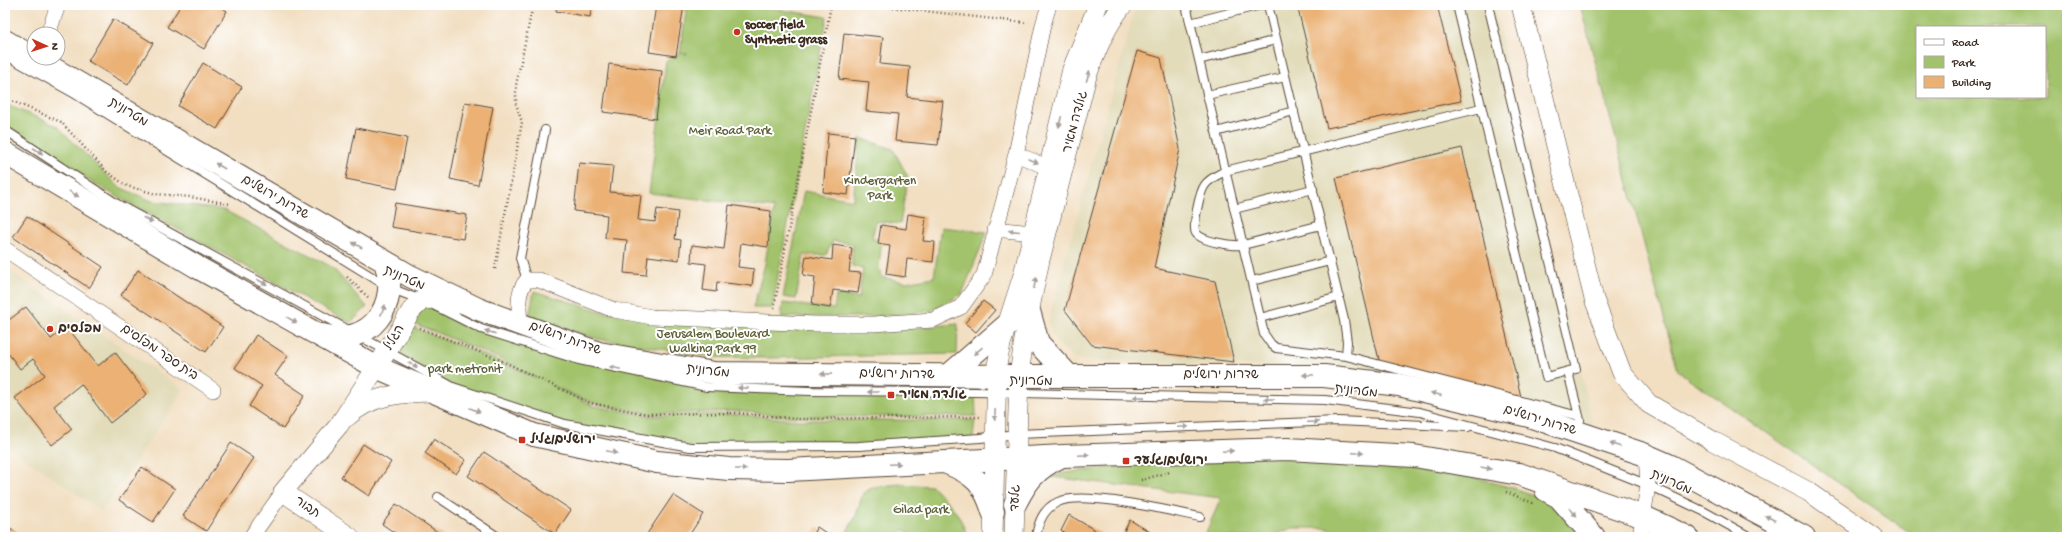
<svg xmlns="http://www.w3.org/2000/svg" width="2072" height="542" viewBox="0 0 2072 542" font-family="'Gochi Hand','Playpen Sans Hebrew',sans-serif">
<rect width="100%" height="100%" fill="#fff"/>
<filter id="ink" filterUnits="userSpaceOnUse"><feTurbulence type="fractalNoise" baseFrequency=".025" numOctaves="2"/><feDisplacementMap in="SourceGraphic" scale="8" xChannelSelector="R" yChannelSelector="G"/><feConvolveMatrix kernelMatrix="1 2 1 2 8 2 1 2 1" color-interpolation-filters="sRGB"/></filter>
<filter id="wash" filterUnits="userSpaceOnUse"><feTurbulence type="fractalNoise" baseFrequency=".012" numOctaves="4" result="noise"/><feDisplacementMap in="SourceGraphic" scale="16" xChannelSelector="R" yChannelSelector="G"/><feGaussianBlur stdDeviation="0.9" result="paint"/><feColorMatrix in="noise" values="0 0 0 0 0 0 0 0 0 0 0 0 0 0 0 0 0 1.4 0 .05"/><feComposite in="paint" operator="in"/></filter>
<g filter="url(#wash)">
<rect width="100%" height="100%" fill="#f2dfc2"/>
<path fill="#e2dcba" d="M1136 5H1493L1595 432 1332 368 1076 360 1056 342 1048 322Z
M5 268 184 390 102 511 5 445Z"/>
<path fill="#a2c36c" stroke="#6e7645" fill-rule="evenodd" d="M687 5H749L827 17 772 308H753L765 264 774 208 649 193 666 61 680 53 687 54 680 53Z
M1580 5H2027L2032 7 2035 5H2067V537H1916L1678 371ZM1917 27H2045V97H1917Z
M5 104 57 126 119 187 152 201 224 210 332 267 367 307 350 323 100 187 5 124Z
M860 138 893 149 908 177 900 224 876 221 872 238 882 240 879 266 881 277 905 282 934 277 941 227 987 232 962 294 931 311 873 317H781L783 303 834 309 836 295 859 298 863 268 852 266 853 244 833 241 826 255H804L796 299 783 297 804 191 853 200Z
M534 291 603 312 922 327 958 324 957 354 769 358 712 357 598 339 529 317Z
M427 306 481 329 707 387 975 392 976 416 796 417 737 411 650 414 593 403 553 386 594 406 650 416 737 414 797 420H975L973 438 854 446 690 447 565 424 455 387 393 350 407 325 499 361 536 378 501 359 410 322Z
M1294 454 1445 469 1516 489 1555 503 1584 537H1345L1326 528H1293L1268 537H1204L1221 498 1051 477 1065 473 1171 460Z
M899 484 932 486C948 501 962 515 967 537H917L903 530 895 537H849L845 535 856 516 863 493 873 487Z"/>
<g id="blocks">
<path fill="#ebb174" d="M181 5H218L227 11 204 49 167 27Z
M557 5H592L590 17 556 11Z
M656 5H684L676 56 649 52Z
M1297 5H1437L1461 101 1327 128Z
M113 19 153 43 128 85 88 61Z
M844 33 883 37 880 64 910 67 907 97 943 101 938 145 895 141 898 114 866 111 869 82 839 79Z
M1137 51 1161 58 1180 149 1154 268 1215 281 1234 362 1092 345 1065 310Z
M203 63 242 87 217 129 178 106Z
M609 64 662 71 656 119 603 112Z
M465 102 493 107 478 185 450 179Z
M356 128 407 138 397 189 346 179Z
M828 133 855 136 848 195 823 192Z
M1462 148 1522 401 1380 364 1336 178Z
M579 163 613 166 610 192 641 195 638 220 655 222 657 209 678 212 675 239 681 240 679 260 648 256 646 275 624 273 627 240 605 238 607 215 574 211Z
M395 203 467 215 463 239 391 227Z
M729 205 771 211 768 247 741 243 738 267 754 269 752 286 717 282 716 292 703 290 706 264 691 262 692 245 724 249Z
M908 214 926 217 923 241 935 242 933 262 907 259 905 277 886 274 890 246 878 244 881 225 906 229Z
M27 216 103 267 89 288 13 237Z
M833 245 852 248 849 272 861 273 858 293 833 290 830 308 812 305 815 277 803 275 806 256 832 260Z
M138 270 223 327 206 352 121 295Z
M983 301 995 310 976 332 965 323Z
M26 307 51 339 67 327 98 366 115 352 147 394 110 423 81 384 54 406 72 429 52 445 15 398 45 375 33 359 20 369 5 349V323Z
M256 335 288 356 275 375 305 395 283 429 249 406 262 386 235 368Z
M434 439 466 460 456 474 425 453Z
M231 443 254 458 206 531 183 516Z
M363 444 391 462 369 496 341 477Z
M484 452 571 510 555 534 468 476Z
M142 467 175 489 153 522 119 500Z
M673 495 703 514 688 537H645Z
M396 504 445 537H401L382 524Z
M1069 515 1107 537H1069V536L1061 531Z
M1130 520 1150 532 1147 537H1121Z
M7 526 24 537H5V530Z
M817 527 832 537H811Z"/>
</g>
</g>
<g filter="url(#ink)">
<use href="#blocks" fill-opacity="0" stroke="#564537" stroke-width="1"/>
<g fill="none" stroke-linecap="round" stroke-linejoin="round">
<g stroke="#564537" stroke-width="10">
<path id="service" d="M1186 5 1264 334 1271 344 1276 348 1346 356 1579 416
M1268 5 1344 320 1347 342 1346 356
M1457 5 1546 377 1576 369 1488 5
M1190 23 1261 5
M5 55 75 94 390 288 421 300
M1199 60 1276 40
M1207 95 1285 77
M5 130 119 205 453 387 565 424 690 447 859 446 980 438 1018 434 1338 421 1468 427
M1216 132 1294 111
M1234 209 1313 189
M1321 225 1243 245C1233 246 1202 242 1196 233 1192 227 1200 191 1205 185 1210 178 1218 175 1225 171L1481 108
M527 280 520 258 545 130
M1252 281 1330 261
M435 306 481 329 579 360 707 387 810 391 975 392 1325 400 1420 412 1555 448 1648 485 1703 511 1750 537
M1260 318 1339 297
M1568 372 1580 420
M438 497 498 537
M1036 537C1038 523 1044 508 1058 502 1084 490 1169 511 1200 517"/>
</g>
<g stroke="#564537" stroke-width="16">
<path id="minor" d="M48 34 58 5
M1016 154 1049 168
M995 229 1033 233
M5 249 213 390
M520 323C519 308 516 292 527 280H539L614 310 652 317 815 324H873L933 320 961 307 984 275 1016 154 1043 25 1049 5
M251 537 283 492
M1640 537 1648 485 1646 455"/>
</g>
<g stroke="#564537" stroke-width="20">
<path id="tertiary" d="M1521 5 1594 299 1622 373 1649 404 1713 441 1809 492 1874 537
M347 417C371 395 400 393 431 392
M350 537 283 492 339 425 387 351 411 311 422 300 434 299 458 304
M993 537 997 365 1001 344 1023 275 1072 69 1098 5
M1014 537 1019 376 1025 332 1040 260 1087 76C1096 51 1106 26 1123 5"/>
</g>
<g stroke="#564537" stroke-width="24">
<path id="secondary" d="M5 41 34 58
M35 58 410 276 478 309 599 353 714 373 1019 376H1324L1399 385 1529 416 1646 455 1671 466 1804 537
M5 153 197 267 376 367 534 435 657 462 729 469 788 470 1063 456 1287 449 1414 456 1519 474 1644 517 1687 537
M1029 311 1038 343 1068 375
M323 335C370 348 401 304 385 262
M949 375 1007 325
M947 463C974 474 985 484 993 512
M1546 490 1559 497 1594 537
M1015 504C1027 480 1036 469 1060 457"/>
</g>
<path stroke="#564537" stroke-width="2.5" stroke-dasharray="1 3" stroke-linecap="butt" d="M873 5 1028 23
M5 98 61 122 107 172 127 186 156 194 190 197 230 204
M495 269 522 122 516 104V85L533 5
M347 277 368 297
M774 308 831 5
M420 328 500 360 590 403 647 414 737 413 797 419 980 417
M1141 480 1170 472
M1506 492 1533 503"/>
<use href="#service" stroke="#fff" stroke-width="8"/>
<use href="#minor" stroke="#fff" stroke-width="15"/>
<use href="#tertiary" stroke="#fff" stroke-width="19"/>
<use href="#secondary" stroke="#fff" stroke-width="22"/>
</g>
<defs><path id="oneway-solid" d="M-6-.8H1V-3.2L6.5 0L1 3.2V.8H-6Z"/></defs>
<g fill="#a79f9a">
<use href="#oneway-solid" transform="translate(1088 76) rotate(-73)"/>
<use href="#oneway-solid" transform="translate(1060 122) rotate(103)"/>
<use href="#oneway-solid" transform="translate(38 151) rotate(33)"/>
<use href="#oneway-solid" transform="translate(1033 161) rotate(23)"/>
<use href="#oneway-solid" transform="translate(220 166) rotate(-150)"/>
<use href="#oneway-solid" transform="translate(74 194) rotate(31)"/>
<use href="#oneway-solid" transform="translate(148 220) rotate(28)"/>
<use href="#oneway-solid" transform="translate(1014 231) rotate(-175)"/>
<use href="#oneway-solid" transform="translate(357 245) rotate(-150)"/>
<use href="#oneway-solid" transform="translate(262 282) rotate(28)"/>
<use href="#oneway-solid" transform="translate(1035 283) rotate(-78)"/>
<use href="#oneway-solid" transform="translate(383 310) rotate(-67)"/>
<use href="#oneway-solid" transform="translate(292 320) rotate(29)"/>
<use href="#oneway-solid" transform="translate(490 332) rotate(-163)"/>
<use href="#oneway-solid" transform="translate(978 351) rotate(139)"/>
<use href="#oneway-solid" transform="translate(413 365) rotate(28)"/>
<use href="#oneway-solid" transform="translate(615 368) rotate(-168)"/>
<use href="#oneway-solid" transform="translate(826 374) rotate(-179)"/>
<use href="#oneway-solid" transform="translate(1308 375) rotate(-180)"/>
<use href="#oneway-solid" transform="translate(743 388) rotate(-177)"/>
<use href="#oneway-solid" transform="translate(873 392) rotate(-180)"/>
<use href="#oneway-solid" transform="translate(1436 394) rotate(-166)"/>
<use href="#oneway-solid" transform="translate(1139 397) rotate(-179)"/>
<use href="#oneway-solid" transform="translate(1269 399) rotate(-179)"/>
<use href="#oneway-solid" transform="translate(475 410) rotate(23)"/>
<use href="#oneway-solid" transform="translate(995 415) rotate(92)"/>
<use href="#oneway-solid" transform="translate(1313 422) rotate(-2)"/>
<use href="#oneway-solid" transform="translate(1183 427) rotate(-2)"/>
<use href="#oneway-solid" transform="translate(1615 445) rotate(-162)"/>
<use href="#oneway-solid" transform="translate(1228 451) rotate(-2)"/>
<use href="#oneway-solid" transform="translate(612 452) rotate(12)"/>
<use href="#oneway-solid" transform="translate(1358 453) rotate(3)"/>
<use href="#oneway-solid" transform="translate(1084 455) rotate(-2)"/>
<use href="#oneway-solid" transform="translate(895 464) rotate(-3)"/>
<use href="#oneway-solid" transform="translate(1486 468) rotate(10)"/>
<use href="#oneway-solid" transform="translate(741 469)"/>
<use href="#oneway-solid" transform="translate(1573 512) rotate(48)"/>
<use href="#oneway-solid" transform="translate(1770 518) rotate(-152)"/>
</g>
</g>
<g fill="#c8321e" stroke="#fff" stroke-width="1.5">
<circle cx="737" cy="32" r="4"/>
<circle cx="50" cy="329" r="4"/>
<rect x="887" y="391" width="8" height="8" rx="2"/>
<rect x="518" y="436" width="8" height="8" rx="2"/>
<rect x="1122" y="457" width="8" height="8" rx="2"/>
</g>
<g text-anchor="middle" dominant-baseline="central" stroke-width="4" stroke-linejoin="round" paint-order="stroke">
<g font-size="13" font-weight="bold" fill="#3b2a1e" stroke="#fff" text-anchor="start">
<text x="745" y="25">soccer field<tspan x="745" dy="15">Synthetic grass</tspan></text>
<text x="58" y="329">מפלסים</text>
<text x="899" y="395">גולדה מאיר</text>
<text x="530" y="440">ירושלים/גליל</text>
<text x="1134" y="461">ירושלים/גלעד</text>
</g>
<g font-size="13" fill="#3b2a1e" stroke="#fff">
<text transform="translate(128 113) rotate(32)">מטרונית</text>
<text transform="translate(1076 122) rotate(-75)">גולדה מאיר</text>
<text transform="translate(275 198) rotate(30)">שדרות ירושלים</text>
<text transform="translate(404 279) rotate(24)">מטרונית</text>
<text transform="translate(395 338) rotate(-59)">הגליל</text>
<text transform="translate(565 339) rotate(20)">שדרות ירושלים</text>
<text transform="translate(159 353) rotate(34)">בית ספר מפלסים</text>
<text transform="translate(708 372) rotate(7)">מטרונית</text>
<text transform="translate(897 375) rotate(1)">שדרות ירושלים</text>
<text x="1221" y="375">שדרות ירושלים</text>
<text transform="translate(1031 382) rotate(2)">מטרונית</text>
<text transform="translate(1356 392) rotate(7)">מטרונית</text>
<text transform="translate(1540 421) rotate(17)">שדרות ירושלים</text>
<text transform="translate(1671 483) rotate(25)">מטרונית</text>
<text transform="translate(1016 498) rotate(-88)">גלעד</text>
<text transform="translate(307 508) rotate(34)">תבור</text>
</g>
<g font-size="13" fill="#5f6039" stroke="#fff">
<text x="730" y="131">Meir Road Park</text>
<text x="880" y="181">Kindergarten<tspan x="880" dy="15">Park</tspan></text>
<text x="713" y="334">Jerusalem Boulevard<tspan x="713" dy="15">Walking Park 99</tspan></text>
<text x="465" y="369">park metronit</text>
<text x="921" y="510">Gilad park</text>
</g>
</g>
<rect width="2072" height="542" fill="none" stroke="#fff" stroke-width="20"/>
<rect x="1916" y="26" width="130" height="72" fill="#ffffff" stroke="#b1aaa5"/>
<rect x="1924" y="39" width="20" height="6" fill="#ffffff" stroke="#b1aaa5"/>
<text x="1952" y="46" font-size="12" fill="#3b2a1e">Road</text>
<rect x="1924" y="56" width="20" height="12" fill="#a2c36c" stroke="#b1aaa5"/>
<text x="1952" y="66" font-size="12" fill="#3b2a1e">Park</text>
<rect x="1924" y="76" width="20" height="12" fill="#ebb174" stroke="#b1aaa5"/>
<text x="1952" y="86" font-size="12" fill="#3b2a1e">Building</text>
<g transform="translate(46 46) rotate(93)"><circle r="19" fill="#ffffff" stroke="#b1aaa5"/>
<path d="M0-3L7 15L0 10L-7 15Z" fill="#c8321e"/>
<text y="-6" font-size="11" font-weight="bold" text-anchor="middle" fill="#3b2a1e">N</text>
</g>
</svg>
